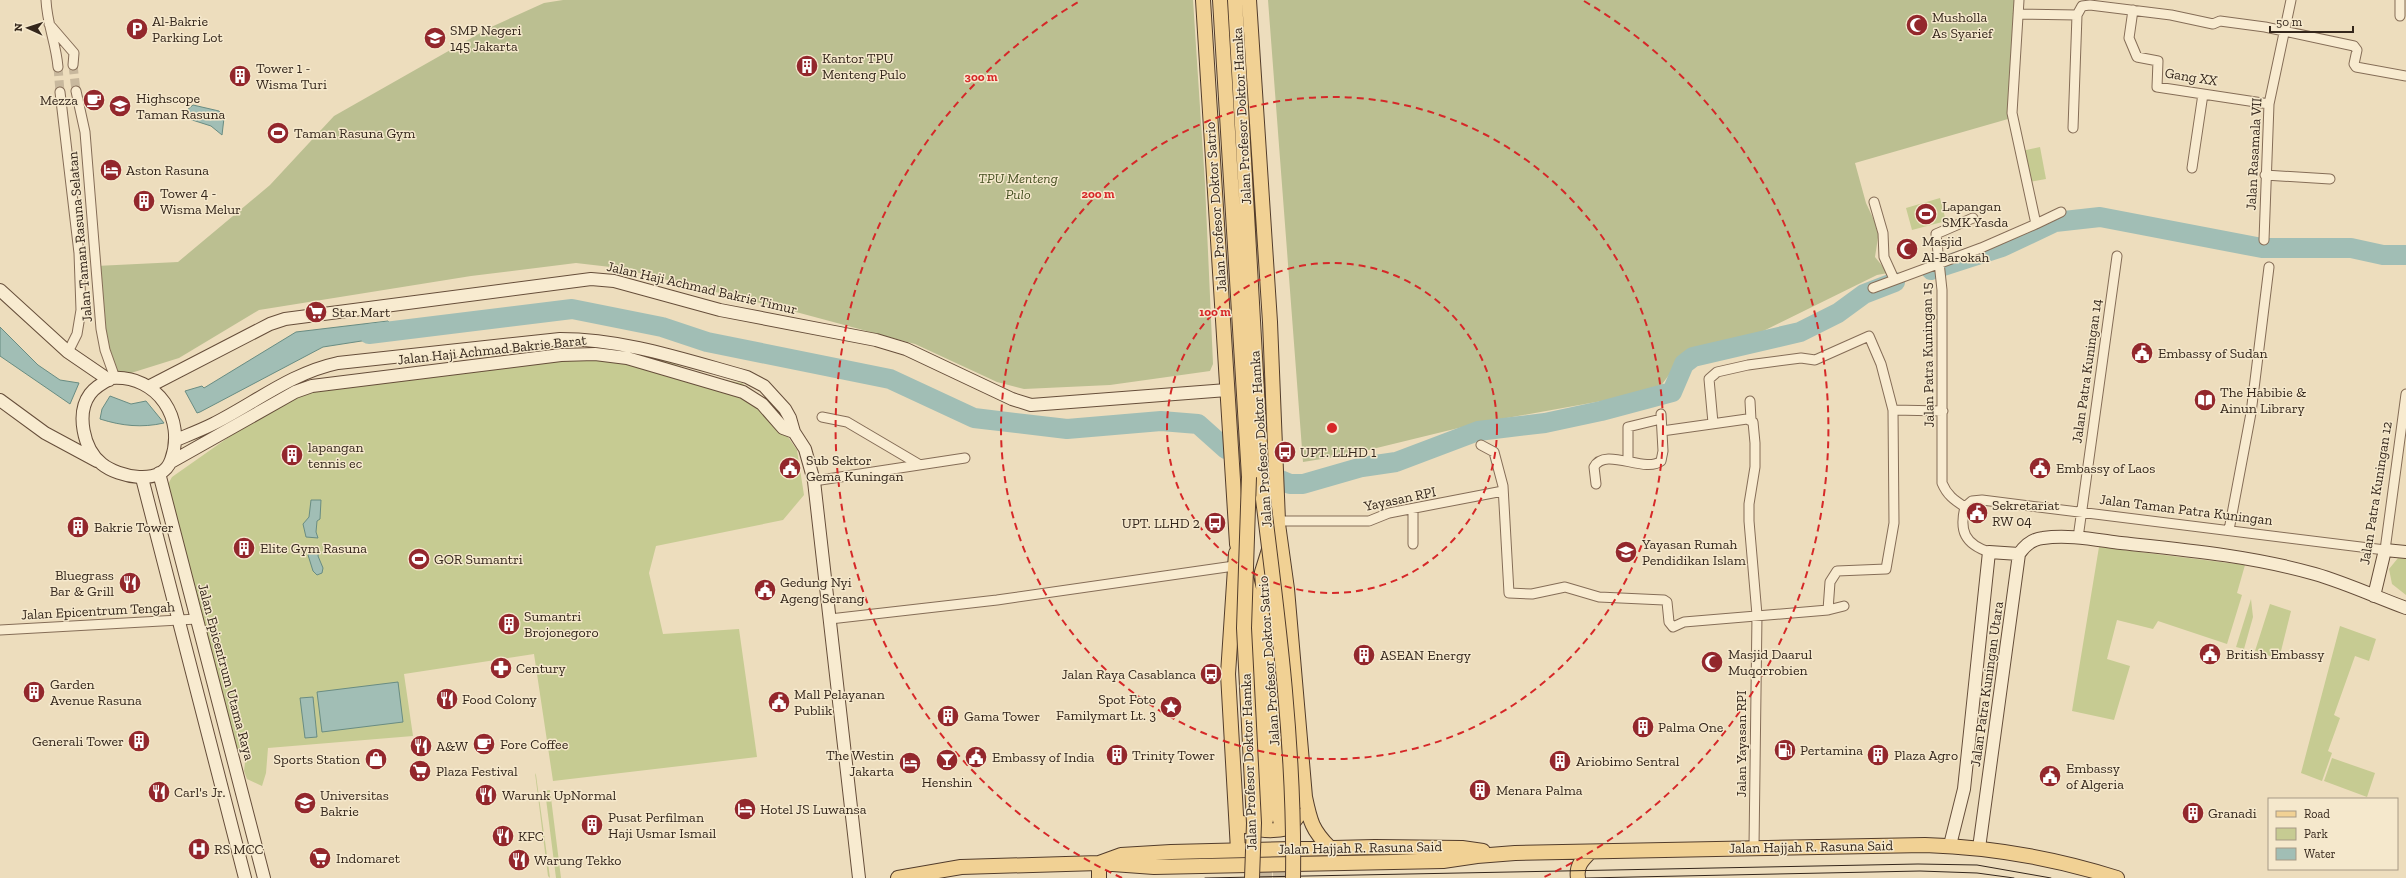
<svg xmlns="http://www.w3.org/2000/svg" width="2406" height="878" viewBox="0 0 2406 878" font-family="'Zilla Slab',serif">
<rect width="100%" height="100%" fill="#edddbd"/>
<path fill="#c6cb92" d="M2040 147 2046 179 2029 182 2022 151Z
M1940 198 1946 221 1912 230 1906 208Z
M581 349 662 359 707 377 742 383 767 407 797 450 804 495 783 520 656 546 649 573 663 634 739 629 757 757 553 781 534 654 404 674 413 736 268 748 266 773 262 786 247 779 244 771 246 753 245 750H236L167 486 172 477 307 382Z
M2099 547 2245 565 2237 593 2242 595 2227 644 2158 621 2153 629 2117 620 2107 659 2130 666 2114 720 2072 711Z
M2406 557V595L2392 584 2389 569 2398 558Z
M2251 599 2253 617 2244 649 2236 647Z
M2270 604 2291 611 2279 659 2255 651Z
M2340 626 2376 639 2369 661 2355 656 2334 715 2340 718 2328 751 2332 753 2322 781 2301 773Z
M2332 758 2375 773 2367 797 2324 781Z
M535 773 536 775 550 878 548 876Z
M550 790 561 878H556L545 791Z"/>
<path fill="#bbbf91" d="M563 0H1193L1205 184 1213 364 1210 371 1110 385 1024 389 997 382 915 344 796 312 619 268 576 263 471 276 259 310 179 358 115 378 105 350 96 266 178 262 270 185 334 116 489 28 544 3Z
M1268 0H2018L2008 119 1855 163 1866 203 1879 231 1875 257 1888 273 1877 275 1749 338 1686 352 1657 391 1479 423 1352 454 1303 462Z"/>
<path fill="#a1beb5" stroke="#698c82" d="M193 105 219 111 224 118 222 135 211 126 186 118V111Z
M388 321 400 335 323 347 200 412 197 413 185 391 202 386 204 388 296 332Z
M0 327 38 365 60 380 79 383 70 404 0 356Z
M110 396 131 404 146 401 164 423C142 428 122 426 100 419L102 409Z
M311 500H321L320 519 317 521 316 532 318 538 306 537 303 524 309 517Z
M314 549 319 550 318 556 323 568 322 573 317 575 313 571 308 555Z
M398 682 403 722 322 732 317 692Z
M313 697 317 737 305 738 300 698Z"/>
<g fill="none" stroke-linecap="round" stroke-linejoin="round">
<path stroke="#a1beb5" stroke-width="20" d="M1931 270 2002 247 2055 222 2100 217 2262 248H2351L2383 255H2406
M369 334 572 309 662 327 707 342 890 379 974 418 1067 429 1161 421 1198 424 1226 449
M1278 479 1290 484H1303L1362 467 1396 462 1478 431 1545 423 1601 411 1672 392 1684 364 1693 357 1800 332 1838 313 1864 294 1895 282"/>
<path stroke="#c8b89d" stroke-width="9" stroke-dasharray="9 4.5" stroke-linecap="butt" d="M73 65 76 91
M58 67 60 92"/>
<path stroke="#c8b89d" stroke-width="14" stroke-dasharray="14 7" stroke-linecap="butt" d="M1265 878 1266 820
M1280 878V820"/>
<g stroke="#856d57" stroke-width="11">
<path id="street" d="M46 0C47 24 56 43 58 67
M2133 10 2129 38 2137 57 2158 61 2157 87 2269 104
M2018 14 2077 15 2082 6 2090 5 2171 15 2213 24 2220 21 2265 27 2354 46 2357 50 2354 64 2356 67 2406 76
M2400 16V0
M49 24 74 53 73 65
M76 91 85 132 101 329 105 350 115 378
M60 92 79 253 81 310 77 334 68 352
M2073 128 2077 15
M2192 168 2203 94
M2265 175 2330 179
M1874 202 1883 233 1884 257 1894 279
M2036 224 2061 212
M2264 240 2269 104 2291 0
M1873 288 1981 248 2036 224 2012 113 2019 0
M1750 401 1751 420
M1893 410 1943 411
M822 417 847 422 920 465
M1713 423 1709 379 1717 372 1748 365 1801 358 1815 360 1869 336 1881 364 1893 410 1894 523 1886 569 1837 571 1830 582 1828 610
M1662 431 1747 419 1753 422 1755 443V467L1749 504V521L1757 615 1754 847
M1481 445 1494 452 1503 486 1509 593 1532 594 1565 587 1599 597 1664 600 1667 602 1669 622 1673 627 1684 622 1828 610 1844 606
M1628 461V427L1661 419
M814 481 965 458
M1596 484 1594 467C1605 446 1645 474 1661 461L1663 451 1661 414
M1965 507 1972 501 1982 500 2385 550 2406 394
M1965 507C1954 500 1947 495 1942 483V290L1936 234 1973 218
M1965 507C1959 531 1965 544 1989 552
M1278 521H1369L1389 513 1503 491
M2229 530 2251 413 2269 267
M2078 538 2117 256
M1413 544V509
M830 619 997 600 1234 566
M0 630 197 619"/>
</g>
<g stroke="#664e3a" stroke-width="14">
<path id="secondary" d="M0 290 68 352 109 380
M112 378C158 375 186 419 171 460 162 487 118 477 102 464 83 449 76 413 90 394 95 387 104 382 112 378Z
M150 386 270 324 285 319 591 279 614 281 720 310 876 340 906 349 1012 399 1031 405 1227 390
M0 400 45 433 97 461
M176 440C188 435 201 430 213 424 255 403 291 373 338 363L560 339C625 339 685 360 747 377L764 386 785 409 790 418 794 432 805 449 814 481 859 878
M171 462 295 392 312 386 561 355 595 354 627 358 743 392 762 404 783 428 794 432
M159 473 264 878
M142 478 245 878
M2374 596 2385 550 2406 552
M1950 845 1964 789 1989 552 2019 554
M1979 848 2019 554C2025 545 2032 539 2043 538 2068 534 2097 540 2121 543 2187 550 2252 556 2315 574 2346 583 2376 597 2406 608"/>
</g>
<g stroke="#523c2b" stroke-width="16">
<path id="primary" d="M1203 0 1237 544 1251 597 1266 820
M1220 0 1249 477
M1235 0 1263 499
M1249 0 1270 322 1278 521 1262 572 1280 820
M1278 524 1287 589 1305 797C1310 821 1312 830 1330 848
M1236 553 1228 674 1238 850
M1243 823C1254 832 1276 831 1289 828L1298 816
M898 878 961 867 1099 863 1121 855 1171 852 1375 847 1462 848 1483 851
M1099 878V863L1154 867 1443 861 1477 856 1515 853 1925 845C1991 847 2054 858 2117 878
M1578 878C1576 866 1582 860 1590 852"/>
</g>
<use href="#street" stroke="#f8ebd0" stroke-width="9"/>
<use href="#secondary" stroke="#f8ebd0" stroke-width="12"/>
<use href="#primary" stroke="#f1d194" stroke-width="14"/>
<path stroke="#34261b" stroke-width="1" d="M1205 878 1918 864 1977 865 2051 878
M1586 878 1920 871 1977 873 2014 878"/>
<g stroke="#523c2b" stroke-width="16" stroke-linecap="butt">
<path id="primary-bridge" d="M1249 477 1244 628 1254 823 1252 878
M1263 499C1279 625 1295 751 1293 878"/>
</g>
<use href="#primary-bridge" stroke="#f1d194" stroke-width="14"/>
</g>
<g fill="none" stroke="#d62828" stroke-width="2" stroke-dasharray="7 5">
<circle cx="1332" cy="428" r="165"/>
<circle cx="1332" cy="428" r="331"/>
<path d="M1122 878A496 496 0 0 1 1080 1M1584 1A496 496 0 0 1 1542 878"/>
</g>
<defs>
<g id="mosque-disc" transform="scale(1.15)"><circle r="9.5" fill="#93272c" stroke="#f5e8cc"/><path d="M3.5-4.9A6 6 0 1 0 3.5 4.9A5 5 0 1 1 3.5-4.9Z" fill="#fff"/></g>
<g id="parking-disc" transform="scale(1.15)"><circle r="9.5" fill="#93272c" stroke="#f5e8cc"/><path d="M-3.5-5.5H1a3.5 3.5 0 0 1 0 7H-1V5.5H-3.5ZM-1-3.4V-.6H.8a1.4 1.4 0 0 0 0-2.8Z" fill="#fff"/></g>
<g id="school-disc" transform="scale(1.15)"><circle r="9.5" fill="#93272c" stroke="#f5e8cc"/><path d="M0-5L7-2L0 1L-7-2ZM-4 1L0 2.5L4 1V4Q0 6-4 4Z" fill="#fff"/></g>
<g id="building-disc" transform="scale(1.15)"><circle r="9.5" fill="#93272c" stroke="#f5e8cc"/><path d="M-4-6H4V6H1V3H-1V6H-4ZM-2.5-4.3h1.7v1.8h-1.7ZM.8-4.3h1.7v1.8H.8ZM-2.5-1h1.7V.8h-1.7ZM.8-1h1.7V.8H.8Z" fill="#fff"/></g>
<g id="cafe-disc" transform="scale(1.15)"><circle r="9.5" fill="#93272c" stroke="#f5e8cc"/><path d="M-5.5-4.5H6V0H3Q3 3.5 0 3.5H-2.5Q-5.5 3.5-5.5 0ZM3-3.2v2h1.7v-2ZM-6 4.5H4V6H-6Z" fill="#fff"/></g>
<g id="stadium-disc" transform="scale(1.15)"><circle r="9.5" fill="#93272c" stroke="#f5e8cc"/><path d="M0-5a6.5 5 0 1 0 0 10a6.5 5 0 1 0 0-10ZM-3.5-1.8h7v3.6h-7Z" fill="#fff"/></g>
<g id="hotel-disc" transform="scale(1.15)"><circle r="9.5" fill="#93272c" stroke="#f5e8cc"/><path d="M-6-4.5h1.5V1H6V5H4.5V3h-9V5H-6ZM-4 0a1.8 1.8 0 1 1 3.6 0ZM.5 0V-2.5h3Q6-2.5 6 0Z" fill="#fff"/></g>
<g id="supermarket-disc" transform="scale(1.15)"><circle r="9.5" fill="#93272c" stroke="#f5e8cc"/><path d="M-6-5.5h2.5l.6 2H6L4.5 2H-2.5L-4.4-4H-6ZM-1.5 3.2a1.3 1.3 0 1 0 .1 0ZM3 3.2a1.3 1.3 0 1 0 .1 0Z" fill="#fff"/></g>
<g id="civic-disc" transform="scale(1.15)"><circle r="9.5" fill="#93272c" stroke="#f5e8cc"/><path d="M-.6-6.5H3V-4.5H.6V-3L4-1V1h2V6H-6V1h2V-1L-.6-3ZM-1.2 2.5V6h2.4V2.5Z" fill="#fff"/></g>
<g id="library-disc" transform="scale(1.15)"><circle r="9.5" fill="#93272c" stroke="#f5e8cc"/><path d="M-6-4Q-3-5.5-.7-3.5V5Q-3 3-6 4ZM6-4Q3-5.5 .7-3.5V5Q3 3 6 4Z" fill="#fff"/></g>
<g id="bus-disc" transform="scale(1.15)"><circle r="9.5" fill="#93272c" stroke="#f5e8cc"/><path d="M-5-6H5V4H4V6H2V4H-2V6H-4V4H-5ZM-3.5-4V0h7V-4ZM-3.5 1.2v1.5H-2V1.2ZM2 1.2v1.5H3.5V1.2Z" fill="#fff"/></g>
<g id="restaurant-disc" transform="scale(1.15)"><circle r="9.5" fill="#93272c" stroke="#f5e8cc"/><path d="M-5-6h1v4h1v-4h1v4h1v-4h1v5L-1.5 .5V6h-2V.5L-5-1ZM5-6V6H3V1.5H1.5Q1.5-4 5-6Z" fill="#fff"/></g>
<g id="pharmacy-disc" transform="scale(1.15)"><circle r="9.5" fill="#93272c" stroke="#f5e8cc"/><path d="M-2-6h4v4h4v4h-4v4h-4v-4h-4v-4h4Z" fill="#fff"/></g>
<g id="sight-disc" transform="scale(1.15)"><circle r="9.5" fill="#93272c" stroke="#f5e8cc"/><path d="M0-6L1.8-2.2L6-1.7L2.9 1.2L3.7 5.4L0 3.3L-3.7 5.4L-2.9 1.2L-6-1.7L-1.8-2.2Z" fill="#fff"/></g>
<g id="fuel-disc" transform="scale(1.15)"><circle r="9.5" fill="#93272c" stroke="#f5e8cc"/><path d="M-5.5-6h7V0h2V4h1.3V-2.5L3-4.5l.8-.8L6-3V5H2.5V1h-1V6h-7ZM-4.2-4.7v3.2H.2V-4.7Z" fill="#fff"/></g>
<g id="shop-disc" transform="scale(1.15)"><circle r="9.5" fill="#93272c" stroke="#f5e8cc"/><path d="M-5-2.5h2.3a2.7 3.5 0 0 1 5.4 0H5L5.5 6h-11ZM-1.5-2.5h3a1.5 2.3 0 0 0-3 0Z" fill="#fff"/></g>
<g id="bar-disc" transform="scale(1.15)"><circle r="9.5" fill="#93272c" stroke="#f5e8cc"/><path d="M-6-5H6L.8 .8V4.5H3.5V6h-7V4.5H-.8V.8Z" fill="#fff"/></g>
<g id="university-disc" transform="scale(1.15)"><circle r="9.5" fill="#93272c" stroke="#f5e8cc"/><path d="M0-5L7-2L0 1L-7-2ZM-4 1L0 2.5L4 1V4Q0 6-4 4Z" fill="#fff"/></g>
<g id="hospital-disc" transform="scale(1.15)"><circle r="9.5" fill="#93272c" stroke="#f5e8cc"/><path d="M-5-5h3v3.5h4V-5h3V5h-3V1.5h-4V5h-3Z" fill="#fff"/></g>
</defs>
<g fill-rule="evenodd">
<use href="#mosque-disc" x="1917" y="25"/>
<use href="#parking-disc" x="137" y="29"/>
<use href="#school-disc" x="435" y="38"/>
<use href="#building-disc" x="807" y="66"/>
<use href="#building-disc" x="240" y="76"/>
<use href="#cafe-disc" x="94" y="100"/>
<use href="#school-disc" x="120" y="106"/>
<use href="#stadium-disc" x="278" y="133"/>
<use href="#hotel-disc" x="111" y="170"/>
<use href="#building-disc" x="144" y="201"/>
<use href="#stadium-disc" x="1926" y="214"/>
<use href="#mosque-disc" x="1907" y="249"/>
<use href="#supermarket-disc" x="316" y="312"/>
<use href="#civic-disc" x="2142" y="353"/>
<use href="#library-disc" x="2205" y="400"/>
<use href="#bus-disc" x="1285" y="452"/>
<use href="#building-disc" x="292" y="455"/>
<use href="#civic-disc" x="790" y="468"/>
<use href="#civic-disc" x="2040" y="468"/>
<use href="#civic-disc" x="1977" y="513"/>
<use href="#bus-disc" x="1215" y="523"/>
<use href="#building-disc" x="78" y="527"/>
<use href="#building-disc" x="244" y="548"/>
<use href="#school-disc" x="1626" y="552"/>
<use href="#stadium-disc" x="419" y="559"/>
<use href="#restaurant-disc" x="130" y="583"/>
<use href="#civic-disc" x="765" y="590"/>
<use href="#building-disc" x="509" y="624"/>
<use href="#civic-disc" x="2210" y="654"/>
<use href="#building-disc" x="1364" y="655"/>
<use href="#mosque-disc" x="1712" y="662"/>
<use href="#pharmacy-disc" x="501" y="668"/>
<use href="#bus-disc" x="1211" y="674"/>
<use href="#building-disc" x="34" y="692"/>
<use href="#restaurant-disc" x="447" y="699"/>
<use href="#civic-disc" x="779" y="702"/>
<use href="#sight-disc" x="1171" y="707"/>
<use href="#building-disc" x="948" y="716"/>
<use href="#building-disc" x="1643" y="727"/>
<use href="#building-disc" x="139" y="741"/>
<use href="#cafe-disc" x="484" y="744"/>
<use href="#restaurant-disc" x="421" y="746"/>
<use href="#fuel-disc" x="1785" y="750"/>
<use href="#building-disc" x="1117" y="755"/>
<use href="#building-disc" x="1878" y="755"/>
<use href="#civic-disc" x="976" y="757"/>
<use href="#shop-disc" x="376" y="759"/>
<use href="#bar-disc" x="947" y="760"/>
<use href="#building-disc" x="1560" y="761"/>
<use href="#hotel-disc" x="910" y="763"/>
<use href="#supermarket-disc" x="420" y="771"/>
<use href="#civic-disc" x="2050" y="776"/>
<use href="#building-disc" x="1480" y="790"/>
<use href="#restaurant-disc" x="159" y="792"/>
<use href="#restaurant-disc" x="486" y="795"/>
<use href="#university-disc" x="305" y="803"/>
<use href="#hotel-disc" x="745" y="809"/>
<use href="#building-disc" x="2193" y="813"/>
<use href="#building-disc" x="592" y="825"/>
<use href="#restaurant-disc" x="503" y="836"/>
<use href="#hospital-disc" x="199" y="849"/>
<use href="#supermarket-disc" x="320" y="858"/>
<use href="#restaurant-disc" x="519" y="860"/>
</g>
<g text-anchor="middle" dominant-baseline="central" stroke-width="3" stroke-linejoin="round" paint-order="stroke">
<g font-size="14" fill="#34261b" stroke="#f5e8cc" text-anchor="start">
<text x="1932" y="17">Musholla<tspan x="1932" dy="16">As Syarief</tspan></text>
<text x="152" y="21">Al-Bakrie<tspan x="152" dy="16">Parking Lot</tspan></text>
<text x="450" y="30">SMP Negeri<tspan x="450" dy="16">145 Jakarta</tspan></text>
<text x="822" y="58">Kantor TPU<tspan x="822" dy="16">Menteng Pulo</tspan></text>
<text x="256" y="68">Tower 1 -<tspan x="256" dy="16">Wisma Turi</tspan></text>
<text x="136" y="98">Highscope<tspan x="136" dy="16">Taman Rasuna</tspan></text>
<text x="78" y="100" text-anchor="end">Mezza</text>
<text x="294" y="133">Taman Rasuna Gym</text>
<text x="126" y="170">Aston Rasuna</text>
<text x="160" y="193">Tower 4 -<tspan x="160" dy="16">Wisma Melur</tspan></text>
<text x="1942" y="206">Lapangan<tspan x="1942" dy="16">SMK Yasda</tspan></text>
<text x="1922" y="241">Masjid<tspan x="1922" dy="16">Al-Barokah</tspan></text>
<text x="332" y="312">Star Mart</text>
<text x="2158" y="353">Embassy of Sudan</text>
<text x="2220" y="392">The Habibie &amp;<tspan x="2220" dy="16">Ainun Library</tspan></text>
<text x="308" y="447">lapangan<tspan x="308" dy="16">tennis ec</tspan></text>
<text x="1300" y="452">UPT. LLHD 1</text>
<text x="806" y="460">Sub Sektor<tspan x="806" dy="16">Gema Kuningan</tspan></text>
<text x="2056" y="468">Embassy of Laos</text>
<text x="1992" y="505">Sekretariat<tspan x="1992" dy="16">RW 04</tspan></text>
<text x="1200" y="523" text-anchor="end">UPT. LLHD 2</text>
<text x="94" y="527">Bakrie Tower</text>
<text x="1642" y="544">Yayasan Rumah<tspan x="1642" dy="16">Pendidikan Islam</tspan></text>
<text x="260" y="548">Elite Gym Rasuna</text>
<text x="434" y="559">GOR Sumantri</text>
<text x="114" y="575" text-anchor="end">Bluegrass<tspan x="114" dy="16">Bar &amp; Grill</tspan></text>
<text x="780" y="582">Gedung Nyi<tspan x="780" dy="16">Ageng Serang</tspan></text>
<text x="524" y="616">Sumantri<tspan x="524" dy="16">Brojonegoro</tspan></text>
<text x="1728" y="654">Masjid Daarul<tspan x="1728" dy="16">Muqorrobien</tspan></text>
<text x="2226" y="654">British Embassy</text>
<text x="1380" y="655">ASEAN Energy</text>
<text x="516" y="668">Century</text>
<text x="1196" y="674" text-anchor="end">Jalan Raya Casablanca</text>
<text x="50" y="684">Garden<tspan x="50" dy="16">Avenue Rasuna</tspan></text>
<text x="794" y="694">Mall Pelayanan<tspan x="794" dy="16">Publik</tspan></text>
<text x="462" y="699">Food Colony</text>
<text x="1156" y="699" text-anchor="end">Spot Foto<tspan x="1156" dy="16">Familymart Lt. 3</tspan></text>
<text x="964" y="716">Gama Tower</text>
<text x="1658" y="727">Palma One</text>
<text x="124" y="741" text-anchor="end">Generali Tower</text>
<text x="500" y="744">Fore Coffee</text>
<text x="436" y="746">A&amp;W</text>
<text x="1800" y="750">Pertamina</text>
<text x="894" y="755" text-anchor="end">The Westin<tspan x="894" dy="16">Jakarta</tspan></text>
<text x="1132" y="755">Trinity Tower</text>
<text x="1894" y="755">Plaza Agro</text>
<text x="992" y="757">Embassy of India</text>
<text x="360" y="759" text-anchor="end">Sports Station</text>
<text x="1576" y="761">Ariobimo Sentral</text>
<text x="2066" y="768">Embassy<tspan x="2066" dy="16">of Algeria</tspan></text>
<text x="436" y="771">Plaza Festival</text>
<text x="947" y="782" text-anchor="middle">Henshin</text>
<text x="1496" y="790">Menara Palma</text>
<text x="174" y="792">Carl's Jr.</text>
<text x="320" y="795">Universitas<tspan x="320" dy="16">Bakrie</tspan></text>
<text x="502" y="795">Warunk UpNormal</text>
<text x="760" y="809">Hotel JS Luwansa</text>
<text x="2208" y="813">Granadi</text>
<text x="608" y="817">Pusat Perfilman<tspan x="608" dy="16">Haji Usmar Ismail</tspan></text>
<text x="518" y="836">KFC</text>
<text x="214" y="849">RS MCC</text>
<text x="336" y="858">Indomaret</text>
<text x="534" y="860">Warung Tekko</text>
</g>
<g font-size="14" fill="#34261b" stroke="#f5e8cc">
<text transform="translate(2191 77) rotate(9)">Gang XX</text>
<text transform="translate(1242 116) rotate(-93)">Jalan Profesor Doktor Hamka</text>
<text transform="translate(2254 154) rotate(-87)">Jalan Rasamala VII</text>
<text transform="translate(1216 207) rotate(-94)">Jalan Profesor Doktor Satrio</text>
<text transform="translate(80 237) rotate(-95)">Jalan Taman Rasuna Selatan</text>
<text transform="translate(702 288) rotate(13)">Jalan Haji Achmad Bakrie Timur</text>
<text transform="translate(492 350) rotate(-6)">Jalan Haji Achmad Bakrie Barat</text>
<text transform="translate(1928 355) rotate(-91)">Jalan Patra Kuningan 15</text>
<text transform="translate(2087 371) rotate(-82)">Jalan Patra Kuningan 14</text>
<text transform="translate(1261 439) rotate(-94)">Jalan Profesor Doktor Hamka</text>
<text transform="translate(2376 493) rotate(-81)">Jalan Patra Kuningan 12</text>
<text transform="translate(1400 499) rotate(-12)">Yayasan RPI</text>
<text transform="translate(2186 510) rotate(7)">Jalan Taman Patra Kuningan</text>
<text transform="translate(98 611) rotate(-3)">Jalan Epicentrum Tengah</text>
<text transform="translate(1269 661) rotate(-94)">Jalan Profesor Doktor Satrio</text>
<text transform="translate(226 672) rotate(75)">Jalan Epicentrum Utama Raya</text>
<text transform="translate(1987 684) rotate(-82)">Jalan Patra Kuningan Utara</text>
<text transform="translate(1741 744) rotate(-90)">Jalan Yayasan RPI</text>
<text transform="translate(1249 762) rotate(-92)">Jalan Profesor Doktor Hamka</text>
<text transform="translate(1811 847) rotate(-1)">Jalan Hajjah R. Rasuna Said</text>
<text transform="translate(1360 848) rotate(-1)">Jalan Hajjah R. Rasuna Said</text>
</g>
<g font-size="14" font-style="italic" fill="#465022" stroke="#f5e8cc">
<text x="1018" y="178">TPU Menteng<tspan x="1018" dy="16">Pulo</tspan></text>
</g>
</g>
<circle cx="1332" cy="428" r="6" fill="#d62828" stroke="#f5e8cc" stroke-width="2"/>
<g font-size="12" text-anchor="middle" font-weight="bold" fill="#d62828" stroke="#f5e8cc" stroke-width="3" stroke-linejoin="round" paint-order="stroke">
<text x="981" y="81">300 m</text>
<text x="1098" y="198">200 m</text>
<text x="1215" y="316">100 m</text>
</g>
<rect x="2268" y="798" width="130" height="72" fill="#f5e8cc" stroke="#a89a85"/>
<rect x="2276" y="811" width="20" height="6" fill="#f1d194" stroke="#a89a85"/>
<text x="2304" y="818" font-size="12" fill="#34261b">Road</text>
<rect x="2276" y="828" width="20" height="12" fill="#c6cb92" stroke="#a89a85"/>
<text x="2304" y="838" font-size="12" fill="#34261b">Park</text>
<rect x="2276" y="848" width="20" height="12" fill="#a1beb5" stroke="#a89a85"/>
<text x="2304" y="858" font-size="12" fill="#34261b">Water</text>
<g transform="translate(28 28) rotate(273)" stroke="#f5e8cc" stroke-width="3" paint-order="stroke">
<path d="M0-3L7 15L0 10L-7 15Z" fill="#34261b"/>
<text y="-6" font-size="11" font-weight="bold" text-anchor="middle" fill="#34261b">N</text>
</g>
<path d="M2270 26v6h83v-6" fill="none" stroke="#34261b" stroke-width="2"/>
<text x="2276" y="26" font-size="12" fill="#34261b" stroke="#f5e8cc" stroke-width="3" paint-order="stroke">50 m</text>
</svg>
